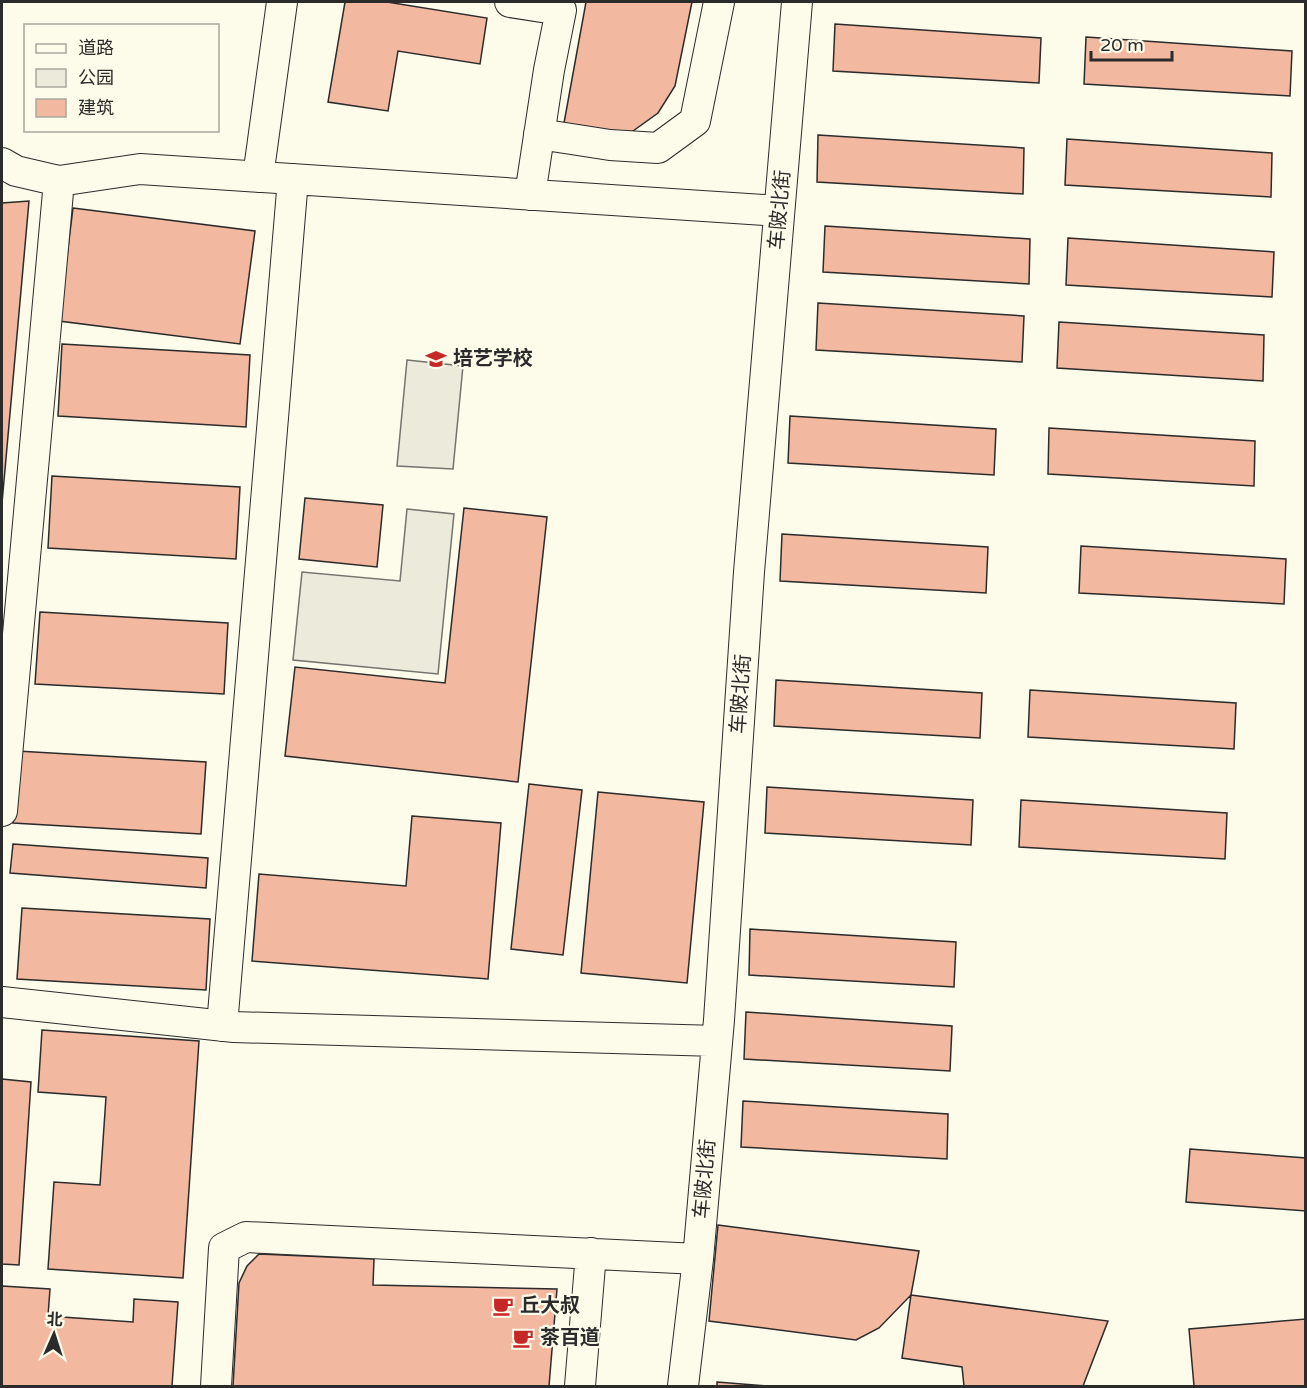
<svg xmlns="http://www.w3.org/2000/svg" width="1307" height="1388" viewBox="0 0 1307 1388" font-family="'Varela Round','Noto Sans SC',sans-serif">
<rect width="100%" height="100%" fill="#fdfbea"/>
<path fill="#ecebdb" stroke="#74746e" stroke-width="1.5" d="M407 360 463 366 453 469 397 466Z"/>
<path fill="#eceadb" stroke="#74746e" stroke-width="1.5" d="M407 509 454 514 438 674 293 660 302 572 400 581Z"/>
<path fill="#f2b8a0" stroke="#2b2b2b" stroke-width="1.5" d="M345 2H387L487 18 480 64 398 51 388 111 328 102Z
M586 2H692L675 86 658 113 626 136 564 123Z
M835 24 1041 38 1039 83 833 71Z
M1086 37 1292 51 1290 96 1084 84Z
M818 135 1024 148 1023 194 817 182Z
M1067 139 1272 153 1271 197 1065 185Z
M29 201 2 503V203Z
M73 208 255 231 240 344 59 321Z
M825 226 1030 239 1029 284 823 272Z
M1068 238 1274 252 1272 297 1066 285Z
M818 303 1024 316 1022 362 816 350Z
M1059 322 1264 335 1263 381 1057 368Z
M62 344 250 355 246 427 58 416Z
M790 416 996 429 994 475 788 463Z
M1049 428 1255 441 1254 486 1048 474Z
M52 476 240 487 236 559 48 548Z
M305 498 383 505 377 567 299 559Z
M464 508 547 517 518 782 285 756 295 667 445 683Z
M782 534 988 547 986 593 780 581Z
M1081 546 1286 559 1284 604 1079 593Z
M40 612 228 623 224 694 35 684Z
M776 680 982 693 980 738 774 726Z
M1030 690 1236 703 1234 749 1028 737Z
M17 751 206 762 201 834 13 823Z
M529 784 582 790 563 955 511 949Z
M767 787 973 800 971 845 765 833Z
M598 792 704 802 687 983 581 973Z
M1021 800 1227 813 1225 859 1019 847Z
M412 816 501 823 488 979 252 961 259 874 406 886Z
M13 844 208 858 206 888 10 873Z
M22 908 210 919 206 990 17 979Z
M750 929 956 942 954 987 749 975Z
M746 1012 952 1026 950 1071 744 1059Z
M42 1030 199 1041 183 1278 48 1269 54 1182 100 1185 106 1097 38 1092Z
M2 1079 31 1082 19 1265 2 1264Z
M743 1101 948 1114 947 1159 741 1147Z
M1190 1149 1306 1158V1211L1186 1202Z
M718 1225 919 1251 911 1295 879 1328 856 1340 709 1321Z
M259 1254 374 1259 373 1285 557 1289 549 1386H233L239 1283 247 1266Z
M2 1286 50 1289 48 1316 133 1322 134 1299 178 1302 172 1386H2Z
M911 1295 1108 1321 1083 1386H964L962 1367 902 1358Z
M1306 1319V1386H1194L1189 1329Z
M717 1382 767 1386H717Z"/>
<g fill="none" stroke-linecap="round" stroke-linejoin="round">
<g stroke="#2b2b2b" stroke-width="32">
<path id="minor" d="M510 2 561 10 549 70 530 195
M539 134 610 145 658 148 695 121 719 2
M2 163 16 171 59 181 140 169 779 211
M258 177 282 2
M2 811 59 181
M2 1002 234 1027 717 1041
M222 1026 293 179
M216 1386 224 1248 246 1237 698 1259
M580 1386 591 1253
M683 1386 698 1259 719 1020 749 572 797 2"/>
</g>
<use href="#minor" stroke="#fdfbea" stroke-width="30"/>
</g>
<defs>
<g id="school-bare" transform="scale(1.62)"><path d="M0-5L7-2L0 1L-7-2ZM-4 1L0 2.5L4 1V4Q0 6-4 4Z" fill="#c62828" stroke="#fdfbea" stroke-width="2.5" paint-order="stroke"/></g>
<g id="cafe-bare" transform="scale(1.62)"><path d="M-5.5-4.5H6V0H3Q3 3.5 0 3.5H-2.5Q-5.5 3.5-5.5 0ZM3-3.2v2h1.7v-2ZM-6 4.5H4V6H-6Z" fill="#c62828" stroke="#fdfbea" stroke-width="2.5" paint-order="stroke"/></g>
</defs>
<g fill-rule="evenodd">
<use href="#school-bare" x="436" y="359"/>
<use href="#cafe-bare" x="503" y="1306"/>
<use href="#cafe-bare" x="523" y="1338"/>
</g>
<g text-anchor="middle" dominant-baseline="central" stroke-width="4.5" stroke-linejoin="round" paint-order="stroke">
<g font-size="20" fill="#2b2b2b" stroke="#fdfbea">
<text transform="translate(780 210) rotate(-85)">车陂北街</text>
<text transform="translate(741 694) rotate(-86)">车陂北街</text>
<text transform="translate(705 1179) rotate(-85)">车陂北街</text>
</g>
<g font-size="20" font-weight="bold" fill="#2b2b2b" stroke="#fdfbea" text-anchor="start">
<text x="453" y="359">培艺学校</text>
<text x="520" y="1306">丘大叔</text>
<text x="540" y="1338">茶百道</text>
</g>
</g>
<rect width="1307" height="1388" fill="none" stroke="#2b2b2b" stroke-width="6"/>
<rect x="24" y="24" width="195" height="108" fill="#fdfbea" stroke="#a9a89e" stroke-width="1.5"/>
<rect x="36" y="44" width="30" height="9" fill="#fdfbea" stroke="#a9a89e" stroke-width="1.5"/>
<text x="78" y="54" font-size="18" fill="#2b2b2b">道路</text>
<rect x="36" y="69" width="30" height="18" fill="#ecebdb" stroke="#a9a89e" stroke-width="1.5"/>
<text x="78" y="84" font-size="18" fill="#2b2b2b">公园</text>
<rect x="36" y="99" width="30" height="18" fill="#f2b8a0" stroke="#a9a89e" stroke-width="1.5"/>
<text x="78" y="114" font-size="18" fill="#2b2b2b">建筑</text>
<g transform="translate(54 1334) rotate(3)" stroke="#fdfbea" stroke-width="4.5" paint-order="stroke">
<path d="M0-4.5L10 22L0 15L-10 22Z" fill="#2b2b2b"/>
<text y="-9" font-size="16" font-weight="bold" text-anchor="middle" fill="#2b2b2b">北</text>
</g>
<path d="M1091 51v9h81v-9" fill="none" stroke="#2b2b2b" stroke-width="3"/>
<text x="1100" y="51" font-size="18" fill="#2b2b2b" stroke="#fdfbea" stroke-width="4.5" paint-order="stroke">20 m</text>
</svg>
